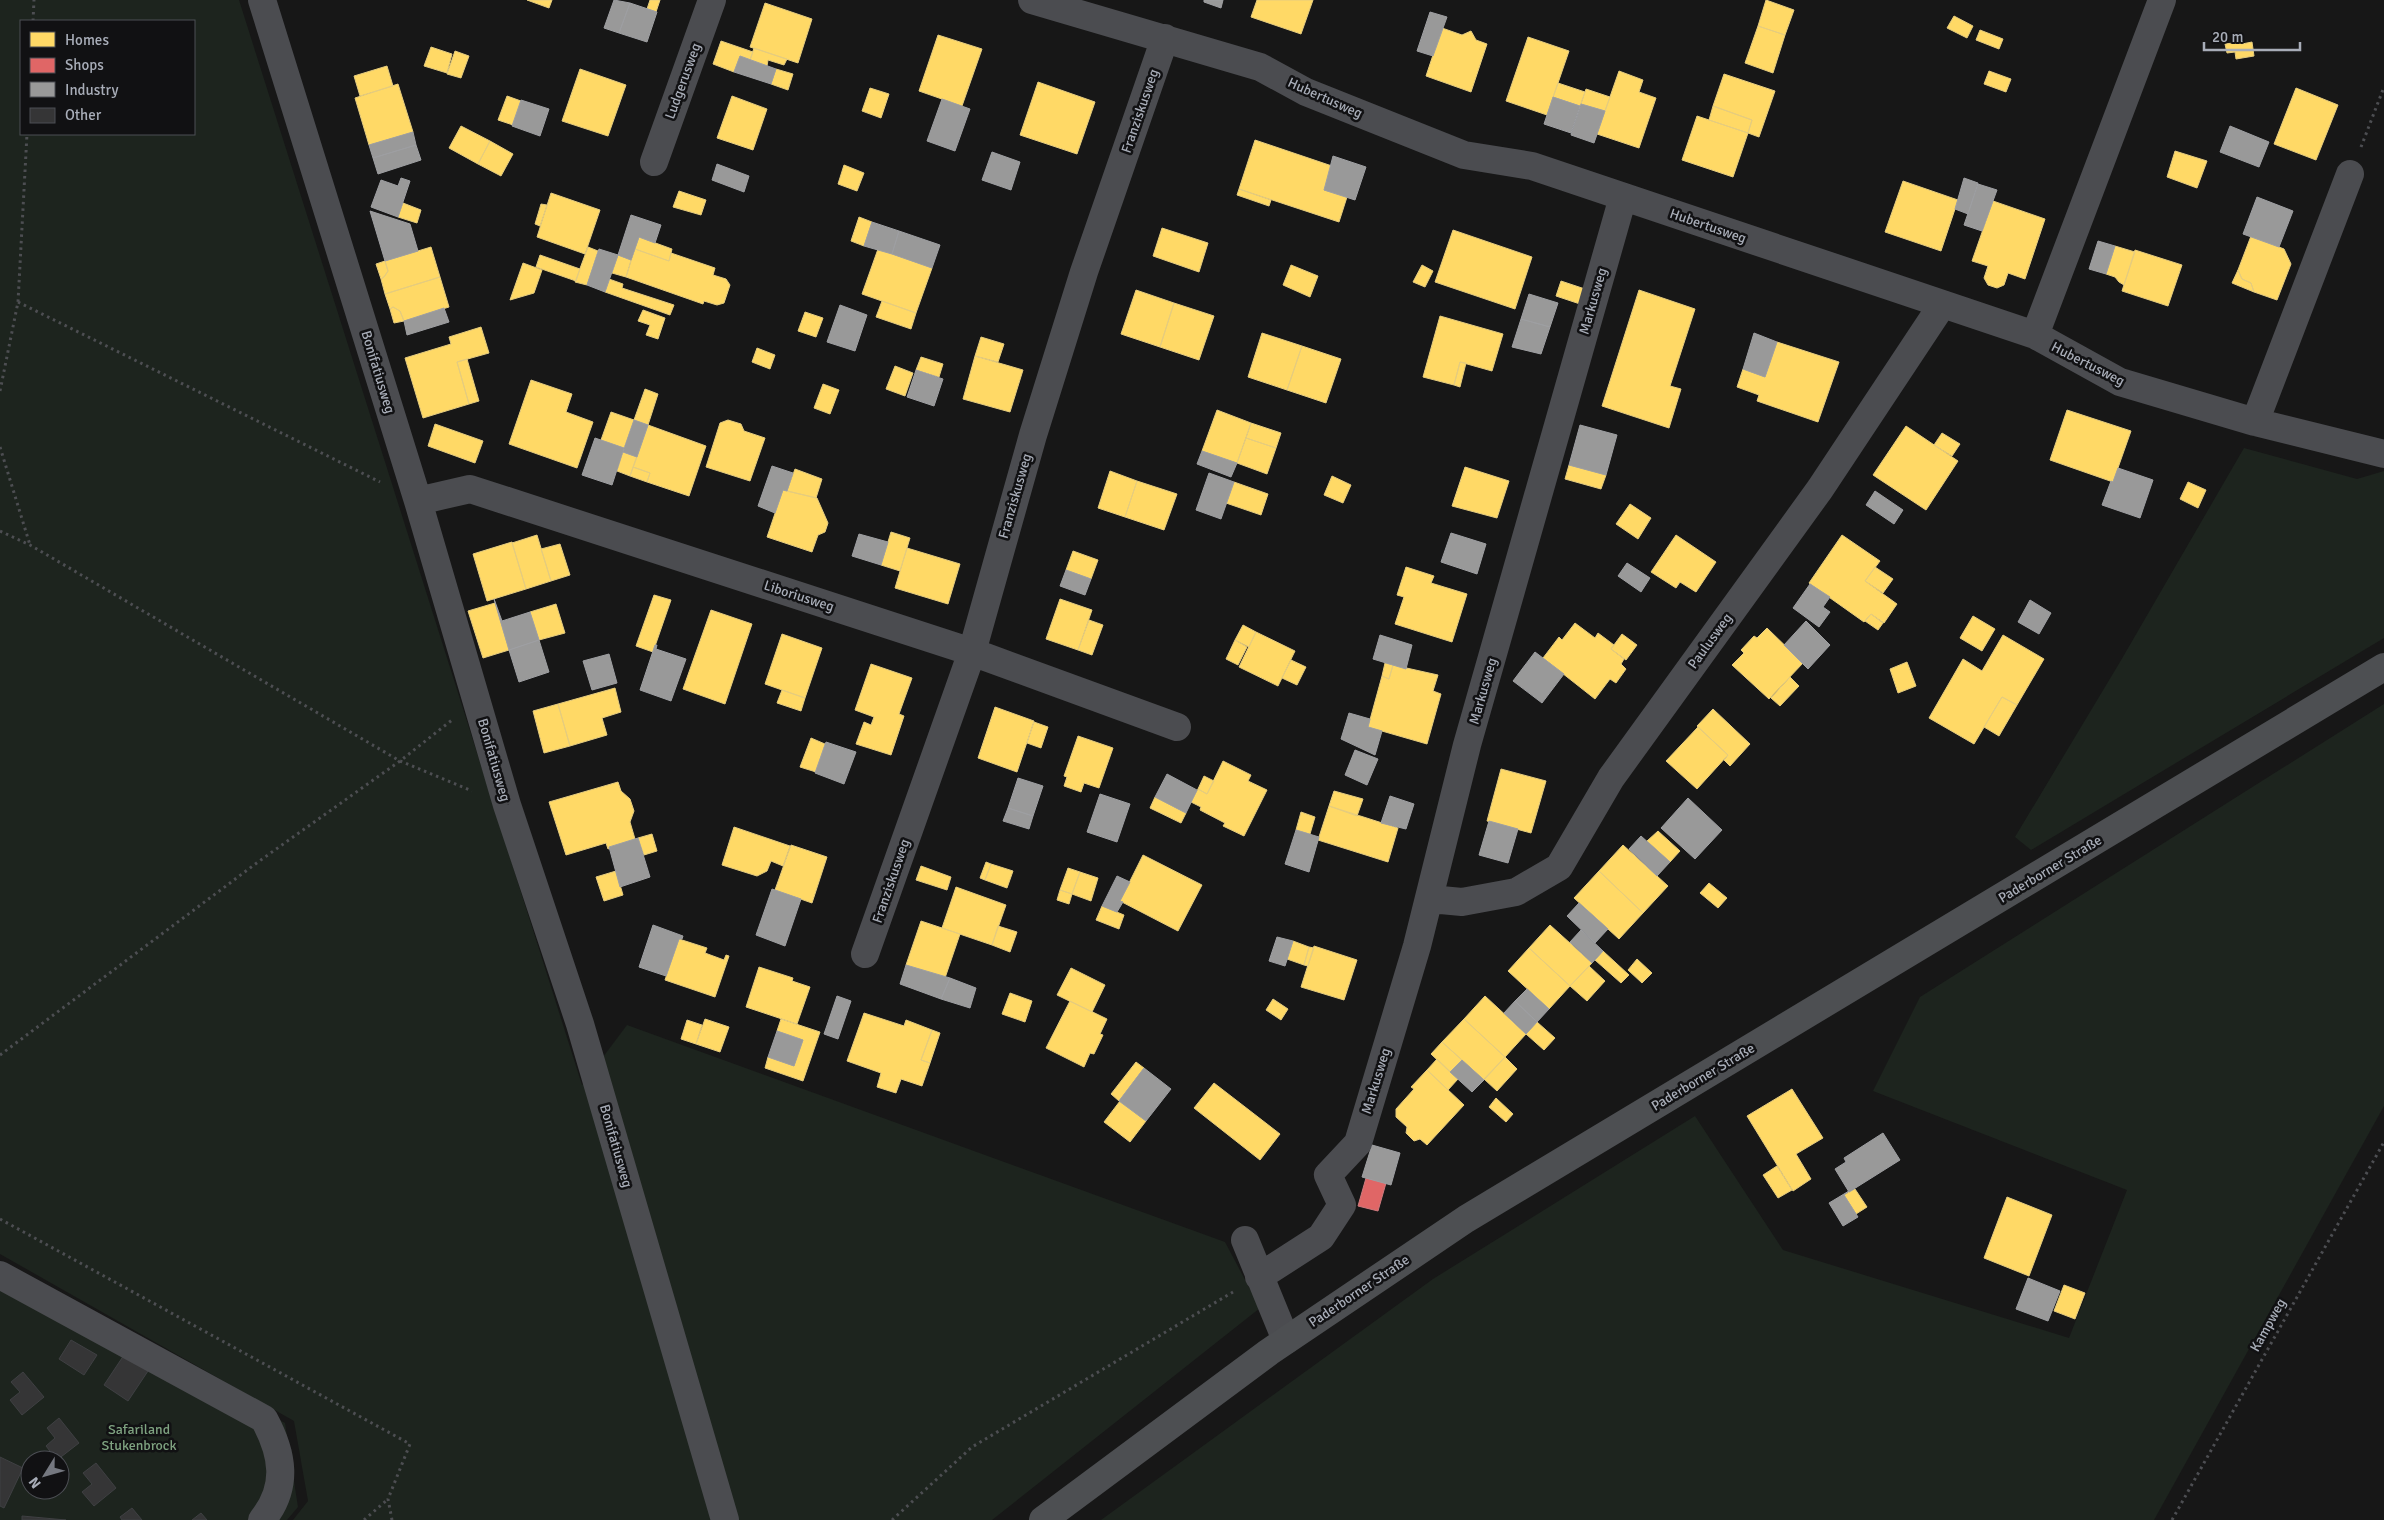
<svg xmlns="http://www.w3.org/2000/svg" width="2384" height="1520" viewBox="0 0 2384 1520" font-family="Signika,sans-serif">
<rect width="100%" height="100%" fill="#171717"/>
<path fill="#1d241e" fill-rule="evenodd" d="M0 0H239L582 1085 627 1025 1225 1242 1260 1308 992 1520H293L308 1501 294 1421 0 1254ZM21 21H194V134H21Z
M2244 448 2357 479 2384 471V638L2031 850 2015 837 2120 662Z
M2384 704V1106L2154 1520H1101L1433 1279 1695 1116 1783 1250 2069 1338 2127 1190 1873 1091 1920 997Z
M0 1266 285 1423 298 1507 287 1520H0ZM30 1460H60V1490H30Z"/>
<path fill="#ffd966" stroke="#e5cc7f" d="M527 0H552L549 8Z
M650 0H660L656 12 647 9Z
M1257 0H1313L1301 34 1251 17Z
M1766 0 1794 10 1785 35 1758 26Z
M765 3 812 19 798 63 750 47Z
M1954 16 1973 26 1967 38 1947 28Z
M1758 26 1785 35 1773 73 1745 63Z
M1442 28 1462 35 1471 31 1476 40 1487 44 1471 92 1426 76Z
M1980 30 2003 39 1999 49 1976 40Z
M938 35 982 49 962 106 919 91Z
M1528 37 1569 51 1547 115 1506 101Z
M721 41 753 52 750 60 740 56 734 72 713 64Z
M2233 41 2242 44 2252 42 2254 56 2236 59 2235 52 2227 53 2225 44 2233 43Z
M431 47 452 54 447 73 424 66Z
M754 48 787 59 784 65 768 60 767 66 750 60Z
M455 51 469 56 461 78 447 74Z
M387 66 393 86 360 96 354 76Z
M580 69 626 85 608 136 562 121Z
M776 69 793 74 788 90 771 84Z
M1619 71 1643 80 1639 92 1656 98 1639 148 1597 134Z
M1989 71 2011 79 2006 92 1984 84Z
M1724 74 1775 91 1759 137 1748 133 1752 120 1713 106Z
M1038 82 1095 102 1077 154 1020 135Z
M1558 83 1585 92 1580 106 1553 97Z
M398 84 413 132 369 145 355 98Z
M870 88 889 94 881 118 862 111Z
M2296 88 2338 105 2316 160 2274 144Z
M1586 89 1610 97 1605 111 1581 104Z
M507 96 521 101 513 125 498 120Z
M732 96 767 109 753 150 717 138Z
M1713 106 1752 120 1748 133 1709 120Z
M1697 116 1748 133 1733 177 1682 160Z
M461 126 490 141 478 164 449 148Z
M1255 140 1332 166 1324 190 1347 197 1339 222 1239 189Z
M490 141 513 154 501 176 478 164Z
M2175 151 2207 161 2197 188 2167 177Z
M844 165 864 173 857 191 838 184Z
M1903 181 1958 200 1941 251 1885 232Z
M1239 189 1271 200 1269 206 1237 195Z
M679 191 706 200 701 215 673 207Z
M551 193 600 210 585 254 537 237Z
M1993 201 2045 219 2025 279 2008 273 2004 285 1997 288 1988 285 1984 278 1988 266 1972 261Z
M403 203 421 210 417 223 398 217Z
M541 204 547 205 540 226 535 224Z
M859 217 872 222 864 246 851 241Z
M1162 228 1208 243 1199 272 1153 256Z
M1453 230 1532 257 1515 309 1435 282Z
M2251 236 2284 249 2291 264 2277 300 2254 292 2251 283 2242 279 2238 270Z
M639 237 672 249 669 261 635 249Z
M2115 246 2135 252 2124 285 2119 282 2115 277 2106 274Z
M431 247 440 277 385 294 381 279 384 277 388 271 385 261Z
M588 247 598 251 587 285 575 282Z
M635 249 669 261 671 253 715 268 713 275 726 279 730 285 724 303 717 305 704 301 703 304 626 277Z
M878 249 932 268 916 313 862 294Z
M2135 250 2182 265 2168 306 2122 291Z
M540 255 580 269 576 281 536 267Z
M618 255 631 260 626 277 612 273Z
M385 261 388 271 384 277 381 279 376 264Z
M523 263 542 270 534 293 510 300Z
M1291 265 1318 276 1310 297 1283 285Z
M1422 265 1433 271 1425 287 1413 282Z
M2238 270 2242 279 2251 283 2254 292 2232 283Z
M440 277 449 307 404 321 400 311 393 307 390 309 385 294Z
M609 279 623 284 622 288 674 305 670 315 605 292Z
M1561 281 1585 289 1580 304 1556 296Z
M1136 290 1174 303 1160 347 1121 334Z
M1639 290 1695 309 1670 386 1681 389 1669 428 1602 406Z
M882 301 916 313 911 329 876 317Z
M1174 303 1214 316 1199 360 1160 347Z
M393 307 400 311 404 321 394 323 390 309Z
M643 310 665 318 658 339 646 335 650 325 638 321Z
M805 312 823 318 816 337 798 331Z
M1440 316 1503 334 1492 371 1460 362 1454 385 1423 377Z
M481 327 489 353 457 362 469 404 423 418 405 358 451 344 449 337Z
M1262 333 1302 346 1287 390 1248 377Z
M981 337 1004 344 998 362 975 356Z
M1777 342 1839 362 1818 422 1757 401 1759 395 1737 387 1743 369 1765 377Z
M1302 346 1341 359 1326 403 1287 390Z
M757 348 775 355 770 369 752 362Z
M975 356 1023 370 1010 412 963 399Z
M921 357 943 364 939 377 916 370Z
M467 359 479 401 469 404 457 362Z
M1460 362 1466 363 1460 387 1454 385Z
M895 366 913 373 905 396 886 389Z
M531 380 572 394 566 412 593 422 577 468 509 444Z
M823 384 839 390 830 414 814 408Z
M645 389 658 394 648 425 634 420Z
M1217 410 1251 423 1237 463 1202 451Z
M2067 410 2131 431 2113 482 2050 460Z
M611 412 634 420 624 448 601 440Z
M728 420 741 424 744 431 765 438 750 481 706 467 720 423Z
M1251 423 1281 433 1276 448 1246 438Z
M435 424 483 441 475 463 428 446Z
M648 425 706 446 689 496 647 482 650 473 633 467Z
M1906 426 1958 461 1926 510 1873 475Z
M1942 433 1960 444 1952 456 1934 445Z
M1246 438 1276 448 1267 474 1237 463Z
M623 452 637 457 630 476 617 471Z
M1569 465 1606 475 1601 489 1565 479Z
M633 467 650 473 647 482 630 476Z
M1465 467 1509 481 1497 518 1452 506Z
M795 469 822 479 816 498 787 491Z
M1110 471 1137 481 1125 517 1098 508Z
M1332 476 1351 485 1343 503 1324 495Z
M1137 481 1177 494 1164 530 1125 517Z
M1234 482 1268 494 1261 515 1226 503Z
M2188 482 2206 490 2198 508 2180 499Z
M783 490 817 498 828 523 825 532 818 535 812 552 767 537Z
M1630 504 1651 518 1638 539 1616 524Z
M891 532 910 538 900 571 881 565Z
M537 535 551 581 526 589 512 543Z
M1676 535 1716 562 1696 592 1680 582 1676 588 1651 572Z
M1842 535 1880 561 1865 581 1897 604 1884 623 1871 614 1864 622 1809 583Z
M512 542 526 589 487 601 473 554Z
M560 544 570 575 551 581 541 549Z
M907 548 960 564 948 604 895 588Z
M1073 551 1098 560 1091 579 1066 570Z
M1406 567 1434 576 1431 583 1467 594 1452 642 1395 624 1404 597 1397 595Z
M1875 567 1893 579 1883 593 1865 581Z
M654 595 671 600 653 652 636 646Z
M1060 599 1092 610 1078 650 1046 639Z
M495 603 509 650 483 658 468 611Z
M556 604 565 633 539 640 530 612Z
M711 610 752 624 725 704 683 689Z
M1871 614 1883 623 1878 630 1865 621Z
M1973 616 1995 629 1982 651 1960 638Z
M1089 620 1103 625 1092 655 1078 650Z
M1575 623 1595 638 1598 633 1614 645 1611 649 1624 659 1621 664 1626 669 1616 683 1610 679 1595 699 1543 658 1559 637 1562 640Z
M1243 625 1256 632 1249 647 1235 640Z
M1767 628 1803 663 1769 699 1732 665 1744 653 1741 650 1754 636 1757 638Z
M1256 632 1295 651 1278 686 1239 667Z
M782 634 822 648 805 698 765 684Z
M1622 634 1637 645 1626 660 1611 649Z
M2003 635 2044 659 2017 705 2002 697 1974 744 1929 718 1963 659 1982 671Z
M1235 640 1247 647 1238 665 1226 659Z
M1291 660 1306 667 1297 685 1282 678Z
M1907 662 1916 686 1898 693 1890 669Z
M1385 663 1393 665 1389 679 1382 676Z
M871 664 912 678 899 714 904 716 891 755 856 744 864 722 871 725 874 717 855 710Z
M1393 665 1438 675 1433 691 1441 694 1427 744 1368 727 1382 676 1389 679Z
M1790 677 1799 686 1780 706 1771 698Z
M615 688 621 712 602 718 607 735 570 746 558 704Z
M782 690 805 698 801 711 777 703Z
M2002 697 2017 705 1999 736 1984 727Z
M558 704 570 746 544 753 533 711Z
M995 707 1034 721 1017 772 978 758Z
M1713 709 1750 744 1730 766 1724 760 1728 755 1697 726Z
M1034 722 1048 727 1041 748 1027 743Z
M1698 727 1728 755 1697 789 1666 761Z
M1078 736 1113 748 1099 788 1084 783 1081 792 1064 786 1067 777 1064 776Z
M811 738 825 744 816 772 800 767Z
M1223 761 1251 775 1248 781 1267 790 1244 836 1223 826 1225 823 1200 810 1201 807 1191 802 1198 789 1207 794Z
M1501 769 1546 781 1531 833 1487 821Z
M1204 776 1214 781 1207 794 1198 789Z
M618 782 621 791 630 799 634 811 630 822 635 839 608 849 606 843 566 855 549 802Z
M1334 791 1363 799 1357 816 1329 806Z
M1155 797 1186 813 1181 823 1150 808Z
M1329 806 1398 828 1388 862 1318 840Z
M1301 812 1315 817 1310 834 1296 830Z
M734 827 790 846 783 866 771 861 767 871 757 876 722 865Z
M1658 831 1680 851 1670 862 1647 841Z
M652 834 657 851 644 855 638 838Z
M791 845 827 857 812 903 775 890Z
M1623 845 1668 886 1643 913 1599 871Z
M1143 855 1202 885 1178 931 1120 901Z
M986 862 991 864 985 880 980 878Z
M991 864 1013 871 1007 888 985 880Z
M921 866 951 877 947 890 916 880Z
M1068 868 1080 872 1072 894 1060 890Z
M616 871 623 895 604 901 596 877Z
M1599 871 1643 913 1619 939 1574 898Z
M1080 872 1098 878 1091 901 1072 894Z
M1709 883 1727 898 1718 908 1700 893Z
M956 887 1006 905 992 945 942 928Z
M1060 890 1072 894 1069 904 1057 900Z
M1102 906 1124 915 1119 929 1096 920Z
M921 921 960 934 945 978 906 965Z
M1550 925 1592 963 1570 986 1529 948Z
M998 926 1017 932 1010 952 992 945Z
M679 939 707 948 705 953 724 960 726 955 729 956 715 997 665 980Z
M1293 941 1309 947 1304 965 1287 959Z
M1314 946 1357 960 1344 1000 1301 987Z
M1309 947 1314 948 1308 966 1304 965Z
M1529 948 1570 986 1549 1009 1508 971Z
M1603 951 1629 975 1621 983 1595 960Z
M1637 959 1652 973 1642 983 1628 970Z
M1589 966 1605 981 1587 1001 1570 986Z
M759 967 793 978 792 981 810 987 797 1024 746 1007Z
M1071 968 1105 985 1092 1012 1057 995Z
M1010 993 1032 1001 1025 1022 1002 1014Z
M1485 996 1526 1034 1505 1057 1464 1019Z
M1273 999 1288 1009 1281 1020 1266 1010Z
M1070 1001 1107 1019 1100 1034 1103 1035 1094 1054 1090 1053 1084 1067 1046 1048Z
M864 1013 904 1026 906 1020 932 1030 921 1060 930 1063 922 1086 901 1079 896 1093 877 1087 881 1073 847 1061Z
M705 1019 729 1027 720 1052 696 1044Z
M781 1019 820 1032 803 1081 765 1068 768 1057 794 1066 803 1040 777 1031Z
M1464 1019 1505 1057 1484 1080 1442 1042Z
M687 1020 702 1025 696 1044 681 1039Z
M1537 1022 1555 1038 1544 1050 1526 1034Z
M932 1030 940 1033 930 1063 921 1060Z
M1442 1042 1462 1060 1450 1072 1431 1054Z
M1505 1057 1517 1069 1497 1091 1484 1079Z
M1437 1059 1458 1079 1448 1090 1427 1070Z
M1136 1062 1144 1068 1119 1101 1111 1094Z
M1427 1070 1464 1105 1427 1145 1420 1139 1414 1141 1406 1133 1407 1127 1396 1117V1109L1414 1089 1411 1087Z
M1214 1083 1280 1134 1260 1160 1194 1108Z
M1792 1089 1823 1138 1796 1154 1811 1179 1793 1191 1747 1116Z
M1496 1098 1513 1114 1506 1122 1489 1107Z
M1120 1101 1146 1121 1130 1142 1104 1122Z
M1777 1166 1792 1190 1778 1198 1763 1175Z
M1855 1189 1867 1207 1856 1214 1844 1195Z
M2007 1197 2052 1215 2029 1276 1984 1258Z
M2064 1285 2085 1293 2075 1319 2054 1311Z"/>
<path fill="#e06666" stroke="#cf7b7f" d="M1366 1178 1386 1183 1378 1211 1358 1206Z"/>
<path fill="#999" stroke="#9e9fa2" d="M614 0 630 3 619 33 604 28Z
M1204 0H1223L1221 8 1204 2Z
M630 3 657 12 647 42 619 33Z
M1430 12 1447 17 1433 56 1417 51Z
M740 56 776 69 771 84 734 72Z
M1553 97 1580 106 1571 133 1544 124Z
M942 99 970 109 955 151 927 141Z
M521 100 549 109 540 136 512 126Z
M1581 104 1605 111 1594 143 1571 135Z
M2230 126 2269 142 2259 167 2220 152Z
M413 132 416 145 373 158 369 145Z
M416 145 421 160 378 174 373 158Z
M992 152 1020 162 1011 190 982 180Z
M1333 156 1366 167 1355 200 1324 190Z
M717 164 749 176 744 192 712 180Z
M401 178 410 181 398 217 371 207 381 180 398 186Z
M1964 178 1978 183 1968 214 1955 209Z
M1978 184 1997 190 1982 231 1964 225Z
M2257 197 2293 211 2279 247 2243 234Z
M370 211 410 224 418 251 385 261Z
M631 215 661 225 655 243 639 237 631 260 618 255Z
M872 222 899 231 892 254 864 246Z
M899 231 940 245 932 268 892 254Z
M2098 241 2115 246 2106 274 2089 269Z
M599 249 618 255 605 292 587 285Z
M1529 294 1558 303 1550 327 1521 319Z
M840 305 867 315 855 351 827 342Z
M444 308 449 322 407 335 404 321Z
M1521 319 1550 327 1541 354 1512 347Z
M1754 333 1777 342 1765 377 1743 369Z
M916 370 943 379 934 406 907 397Z
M634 420 648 425 637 457 623 452Z
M1580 425 1617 435 1606 475 1569 465Z
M595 438 624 448 612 485 582 475Z
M1202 451 1237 463 1231 477 1197 464Z
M772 466 793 473 787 491 783 490 775 513 758 506Z
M2118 468 2153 480 2140 518 2102 505 2111 481 2113 482Z
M1209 473 1234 482 1221 519 1196 510Z
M1875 491 1903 510 1894 524 1866 505Z
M1451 533 1486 544 1477 574 1441 562Z
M859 534 888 542 881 565 852 556Z
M1627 563 1650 578 1641 592 1618 576Z
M1066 570 1091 579 1085 595 1060 586Z
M1810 584 1830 597 1823 607 1830 612 1819 627 1793 608Z
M494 599 502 621 530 612 539 640 509 650Z
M2030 600 2051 613 2039 634 2018 622Z
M1806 621 1830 645 1808 669 1784 645Z
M1380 635 1412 645 1406 669 1373 659Z
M539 640 549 672 519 682 509 650Z
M655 645H657L656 649 686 659 671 701 640 690Z
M1535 652 1564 674 1542 703 1513 681Z
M609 654 617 683 592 690 583 661Z
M1349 713 1370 719 1368 727 1382 731 1375 755 1341 739Z
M826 742 856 752 844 784 815 773Z
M1355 750 1378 759 1367 785 1345 775Z
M1167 774 1197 790 1186 813 1155 797Z
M1018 778 1043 786 1033 816 1008 808Z
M1100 794 1130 804 1117 842 1087 832Z
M1390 796 1414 804 1406 829 1381 823Z
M1688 798 1722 830 1695 859 1661 828Z
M1008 808 1033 816 1029 829 1003 821Z
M1489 821 1518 829 1508 863 1479 855Z
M1296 830 1319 837 1309 872 1285 864Z
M1641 836 1670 862 1657 876 1629 849Z
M638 838 650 877 620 887 609 847Z
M1117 876 1130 882 1120 901 1123 902 1117 912 1102 906Z
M772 889 801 899 785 946 756 935Z
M1579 903 1608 929 1595 943 1567 916Z
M653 925 683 936 682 939H679L666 976 639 967Z
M1581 930 1603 951 1592 963 1570 942Z
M1277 937 1293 941 1285 966 1269 961Z
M906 965 950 978 941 999 900 984Z
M950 978 976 988 970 1008 941 999Z
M1527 989 1549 1009 1537 1022 1515 1001Z
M837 996 851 1001 838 1039 824 1034Z
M1515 1001 1537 1022 1526 1034 1504 1013Z
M777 1031 803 1040 794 1066 768 1057Z
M1462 1060 1484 1080 1472 1092 1450 1072Z
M1144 1068 1171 1089 1146 1121 1119 1101Z
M1883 1133 1900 1160 1849 1192 1835 1169 1846 1162 1844 1158Z
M1372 1145 1400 1153 1391 1185 1362 1177Z
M1849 1191 1844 1195 1858 1217 1843 1226 1829 1203Z
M2028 1278 2060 1291 2048 1321 2016 1309Z"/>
<path fill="#353536" stroke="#3f4043" d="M71 1340 97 1355 84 1375 59 1359Z
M124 1355 148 1371 128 1401 104 1385Z
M23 1372 44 1397 22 1415 10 1400 20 1392 11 1382Z
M59 1418 79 1443 57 1460 46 1446 55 1438 47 1428Z
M0 1457 23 1468 4 1508 0 1506Z
M96 1463 116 1488 94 1506 82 1492 92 1484 83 1473Z
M132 1508 142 1520H122L120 1517Z
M201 1513 207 1520H192Z
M22 1516 66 1520H22Z"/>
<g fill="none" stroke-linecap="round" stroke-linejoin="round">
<path stroke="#4d4e52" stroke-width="3" stroke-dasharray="2.5 4" stroke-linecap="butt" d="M33 21 34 0
M2361 147 2384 87
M18 302 380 482
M0 391 18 302 27 134
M0 447 30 545
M0 531 30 545 400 761 472 791
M0 1055 258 862 400 761 452 720
M0 1219 410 1444 388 1499 392 1520
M364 1520 387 1500
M892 1520 972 1447 1233 1292
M2172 1520 2384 1142"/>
<path stroke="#4b4c50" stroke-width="28" d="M262 0 418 501 507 805 580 1024 725 1520
M1032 0 1260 67 1306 92 1464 155 1532 166 2035 335 2120 382 2255 422 2384 454
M654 162 712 0
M2035 335 2162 0
M2255 422 2350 174
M418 501 470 489 972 652 1177 727
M1430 899 1462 902 1516 892 1559 867 1611 778 1820 489 1942 305
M865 954 972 652 1033 435 1084 272 1165 38
M1245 1240 1286 1340
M0 1275 264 1419C283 1454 289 1487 262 1520
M1259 1277 1321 1237 1342 1205 1328 1175 1358 1143 1417 946 1467 745 1623 197"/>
<path stroke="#4d4f52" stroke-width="28" d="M1043 1520 1269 1352 1466 1219 2384 667"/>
</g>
<g text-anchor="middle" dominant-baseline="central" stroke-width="5" stroke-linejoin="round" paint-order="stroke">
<g font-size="14" fill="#a8adb8" stroke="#111113">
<text transform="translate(683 81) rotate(-70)">Ludgerusweg</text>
<text transform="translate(1325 98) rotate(24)">Hubertusweg</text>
<text transform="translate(1140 111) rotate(-71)">Franziskusweg</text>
<text transform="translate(1708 226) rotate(19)">Hubertusweg</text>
<text transform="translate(1593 301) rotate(-74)">Markusweg</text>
<text transform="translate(2088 364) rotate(27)">Hubertusweg</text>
<text transform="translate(378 372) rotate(73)">Bonifatiusweg</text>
<text transform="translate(1015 496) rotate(-74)">Franziskusweg</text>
<text transform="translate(799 596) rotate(18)">Liboriusweg</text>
<text transform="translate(1710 641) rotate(-54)">Paulusweg</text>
<text transform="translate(1483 691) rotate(-74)">Markusweg</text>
<text transform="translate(494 760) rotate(74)">Bonifatiusweg</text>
<text transform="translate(2050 869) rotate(-31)">Paderborner Straße</text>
<text transform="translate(891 881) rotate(-71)">Franziskusweg</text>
<text transform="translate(1703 1077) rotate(-31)">Paderborner Straße</text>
<text transform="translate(1376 1081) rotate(-73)">Markusweg</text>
<text transform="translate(616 1146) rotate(74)">Bonifatiusweg</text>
<text transform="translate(1359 1291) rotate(-34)">Paderborner Straße</text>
<text transform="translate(2268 1325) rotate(-61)">Kampweg</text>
</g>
<g font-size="14" fill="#7fa381" stroke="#111113">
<text x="139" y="1429">Safariland<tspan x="139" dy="16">Stukenbrock</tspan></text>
</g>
</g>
<rect x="20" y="20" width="175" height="115" fill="#111113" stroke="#4d4f55"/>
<rect x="30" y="32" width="25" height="15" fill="#ffd966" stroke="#4d4f55"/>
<text x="65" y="45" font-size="15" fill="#a8adb8">Homes</text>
<rect x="30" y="58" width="25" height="15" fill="#e06666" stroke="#4d4f55"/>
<text x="65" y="70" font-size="15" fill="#a8adb8">Shops</text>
<rect x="30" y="82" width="25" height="15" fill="#999999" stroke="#4d4f55"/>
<text x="65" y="95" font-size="15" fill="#a8adb8">Industry</text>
<rect x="30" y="108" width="25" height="15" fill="#353536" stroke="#4d4f55"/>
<text x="65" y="120" font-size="15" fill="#a8adb8">Other</text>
<g transform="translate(45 1475) rotate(233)"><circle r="24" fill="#111113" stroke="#4d4f55"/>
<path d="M0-4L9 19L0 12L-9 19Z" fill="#757880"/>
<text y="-8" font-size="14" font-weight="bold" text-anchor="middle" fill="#a8adb8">N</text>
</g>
<path d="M2204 42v8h96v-8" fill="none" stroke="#a8adb8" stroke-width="2.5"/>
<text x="2212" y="42" font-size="15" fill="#a8adb8" stroke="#111113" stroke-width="4" paint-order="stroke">20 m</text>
</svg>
